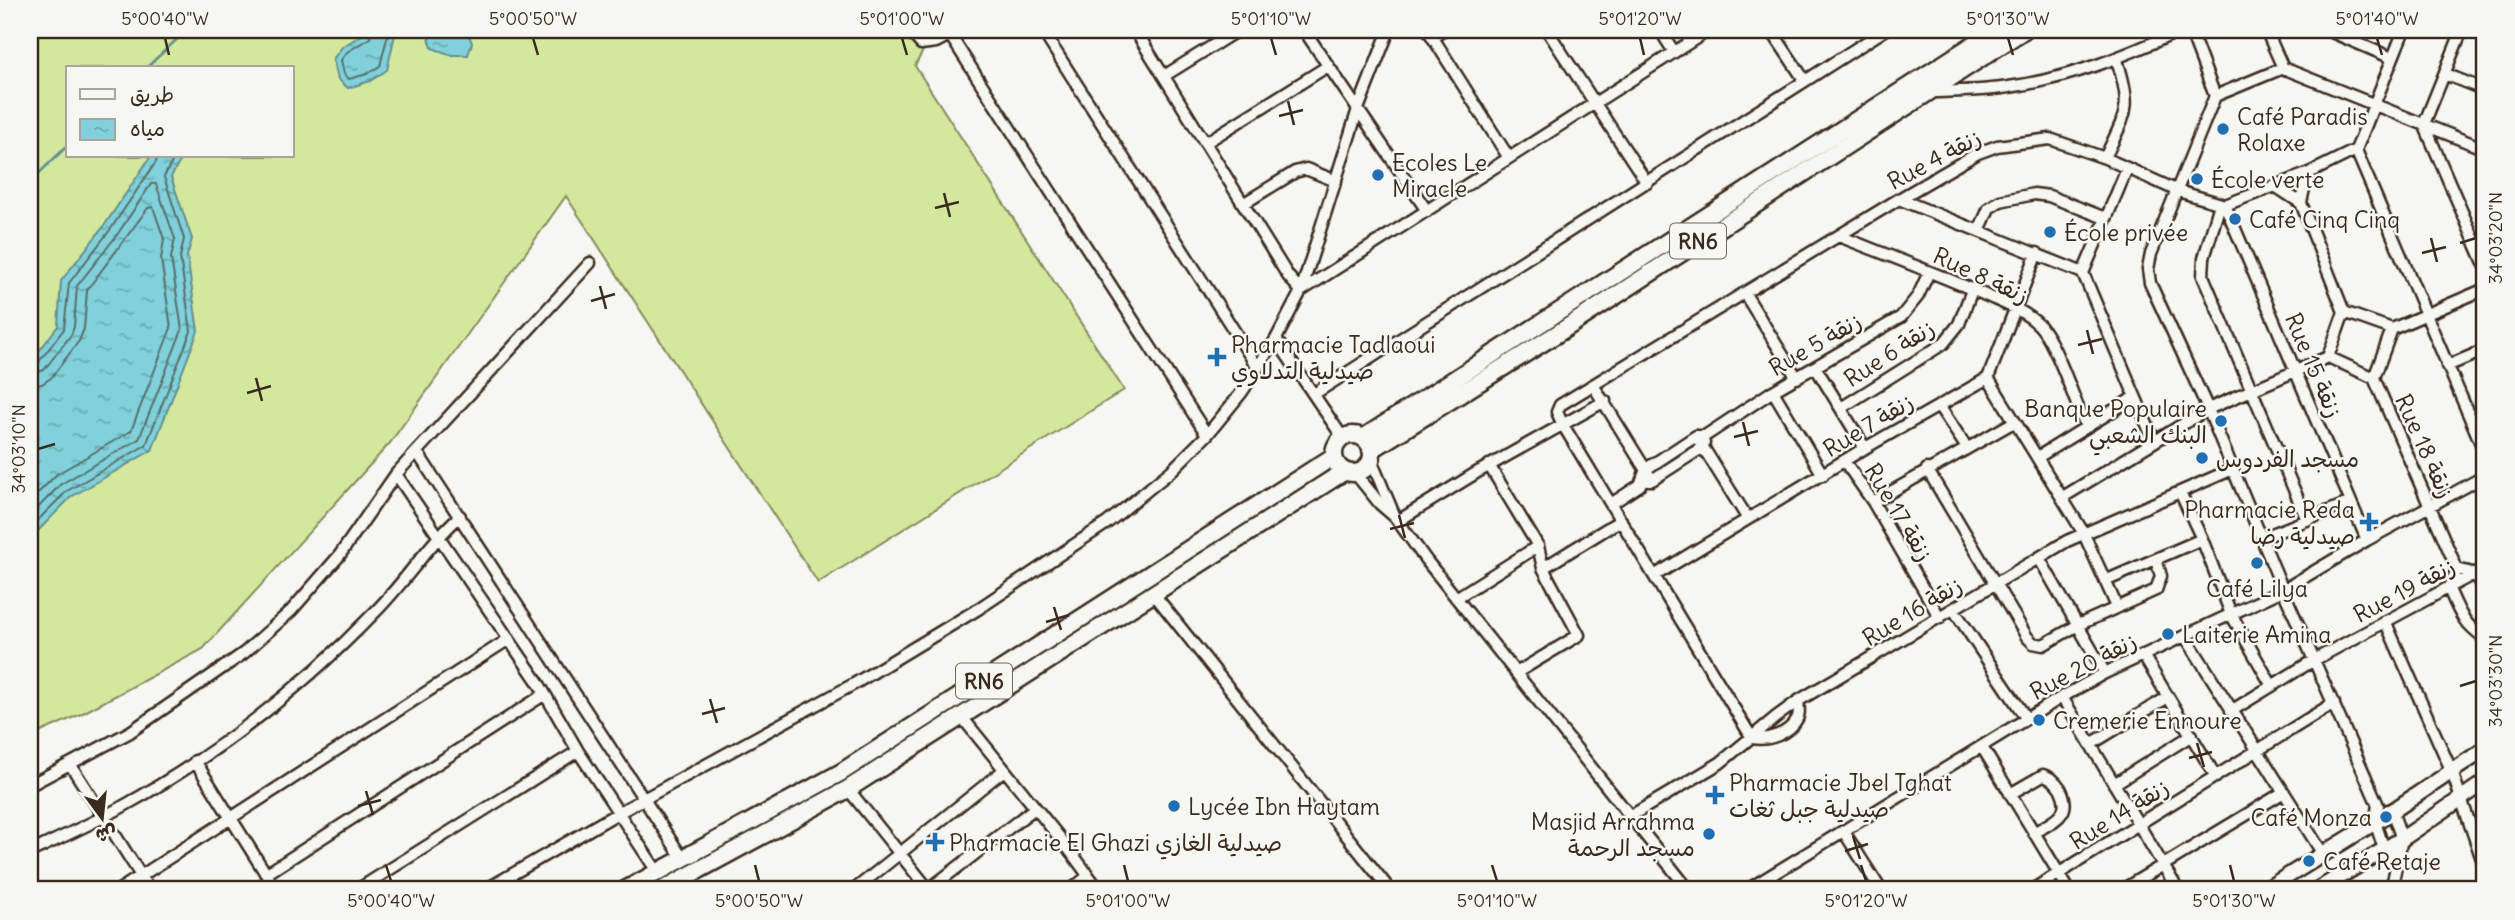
<svg xmlns="http://www.w3.org/2000/svg" width="2515" height="920" viewBox="0 0 2515 920" font-family="Delius,'Playpen Sans Arabic',sans-serif">
<defs>
<pattern id="water-ripples" width="26" height="14" patternUnits="userSpaceOnUse" patternTransform="scale(1.75)"><rect width="26" height="14" fill="#80d1db"/><path d="M2 4q2-2 4 0t4 0M15 11q2-2 4 0t4 0" fill="none" stroke="#6aaab1"/></pattern>
</defs>
<rect width="100%" height="100%" fill="#f6f6f2"/>
<filter id="ink" filterUnits="userSpaceOnUse"><feTurbulence type="fractalNoise" baseFrequency=".0143" numOctaves="2"/><feDisplacementMap in="SourceGraphic" scale="14" xChannelSelector="R" yChannelSelector="G"/><feConvolveMatrix kernelMatrix="1 2 1 2 8 2 1 2 1" color-interpolation-filters="sRGB"/></filter>
<g filter="url(#ink)">
<path fill="#d3e89d" stroke="#87895e" stroke-width="2" fill-rule="evenodd" d="M30 30H934L915 66 1124 390 818 583 566 196 390 443 203 649 81 714 30 737ZM68 68H292V156H68Z"/>
<path fill="url(#water-ripples)" stroke="#648e8f" stroke-width="2" d="M370 30H396L387 70 370 81 348 88 338 79 333 59 342 47Z
M427 30H467L472 43 468 55H452L432 48Z
M151 156H183L171 177 192 239 187 256 198 331 152 450 71 497 30 539V363L58 326 61 281 104 226Z"/>
<g fill="none" stroke-linecap="round" stroke-linejoin="round">
<path stroke="#576d6a" stroke-width="2" d="M372 30 370 38 347 52 341 60 344 74 349 79 367 74 380 66 389 30
M30 366 38 363 64 329 69 283 110 230 156 162 157 156
M30 375 44 370 71 335 74 327 77 286 117 235 151 184H156L175 239 171 258 182 330 139 439 61 484 30 516
M30 386 42 384 51 378 79 341 84 329 87 290 148 208 153 207 164 239 161 259 171 328 131 431 57 474 30 501
M30 528 67 491 146 445 191 331 180 257 184 239 164 177 175 156"/>
<path stroke="#648e8f" stroke-width="2.5" d="M146 68 187 30
M30 182 68 145"/>
<g stroke="#3b2a1e" stroke-width="15">
<path id="street" d="M909 30 921 44 936 42 959 30
M1042 30 1258 368
M1135 30 1288 276 1301 291 1709 30
M1304 30 1427 211
M1428 30 1509 158
M1547 30 1647 183
M1660 30 1674 52
M1771 30 1805 81
M2190 30 2215 96 2151 254 2148 269 2150 283 2208 409 2283 590 2378 805 2375 822 2384 849 2397 857
M2266 30 2283 68 2485 149
M2327 30 2392 58
M2462 30 2424 124 2485 265
M950 35 1207 435
M1433 37 1444 30
M2445 74 2485 90
M1164 76 1238 30
M1934 92C1958 91 1984 91 2009 87 2072 78 2124 56 2182 30
M2215 96 2283 68
M1205 143 1328 66
M2356 150 2485 453
M2105 158C2126 112 2133 110 2117 60
M2307 174 2301 203 2344 312
M2275 186 2301 203
M1899 199 2083 273
M1243 204 1295 172 1306 169 1336 181
M2220 204 2204 258 2203 276 2307 520
M2225 205 2367 540
M1979 231 1989 208 2000 201 2034 194 2049 196 2105 218
M1839 236C1887 255 1935 273 1983 294 2002 303 2024 310 2039 325 2056 343 2075 402 2086 427
M2083 273 2154 441
M2083 273 2127 169
M1745 294 1797 378
M2344 312 2392 329 2374 378
M2344 312 2328 357 2374 378
M2392 329 2485 289
M1276 339 1343 438
M2447 366 2485 350
M1816 368 1865 448
M1988 378 2083 532 2117 607
M2374 378 2457 569 2449 589C2459 612 2463 624 2485 639
M1593 385 1652 480
M1773 391 1823 475
M1314 394 1885 30
M1939 406 1967 448
M1841 408 1943 344 1959 324 1972 290
M1696 436H1705L1773 391 1901 317 1918 296 1929 272
M1696 436 1748 519
M417 452 683 859
M2038 457 2135 397
M1371 460 1395 517 1426 560 1689 890
M1845 462 1873 502 1940 618
M1489 465 1538 546 1543 568 1579 635 1516 673
M1927 469 2027 637 2033 643 2043 645 2078 625 2156 590 2161 576 2156 559
M1355 473 1380 504 1395 517
M396 474 538 682 578 751 658 873
M1647 480H1652L1703 447 1704 443
M2180 492 2202 539 2231 614 2272 686
M2063 497 2208 409 2328 357
M1873 502 2014 422
M1611 504 1640 485 1646 469 1696 436
M1398 521 1476 473 1605 401
M2262 538 2351 502
M2039 558 2105 673
M1543 568 1621 520
M2457 569 2476 574 2485 595
M1654 576 1865 448 1988 378 2037 253
M2105 581 2202 539
M1153 593 1390 890
M1456 598 1538 546
M1954 610 2026 718
M2385 621 2452 772 2485 868
M2185 636 2323 854
M2143 655 2216 777
M2062 697 2178 890
M1798 701C1799 707 1800 714 1797 719 1789 734 1768 741 1752 738L1563 425 1557 412 1560 405 1899 199 1978 153 1997 146 2050 139 2105 158 2178 191 2225 205 2307 174 2356 150 2404 30
M2231 711 2314 660 2485 568
M961 716 1068 848 1099 890
M2091 744 2168 697
M1982 747 2069 890
M195 761 276 890
M70 764 150 890
M2114 784 2192 735
M30 785 130 732 244 653 291 611 339 556 396 474 590 263
M848 789 929 890
M2010 794 2043 775C2051 777 2055 781 2060 788 2074 815 2054 820 2034 833
M2388 810 2392 811 2402 839 2391 890
M1629 817 1720 763 1776 717 1798 701 2067 541 2233 469
M1844 832 1881 890
M30 852C60 838 91 824 120 808 215 756 301 689 376 611 406 581 428 544 460 516
M266 874 545 694
M684 878 694 890
M119 890 509 639
M357 890 578 751
M485 890 618 813 854 684 978 609 1107 523 1171 471 1207 435 1242 392 1276 339 1301 291 1358 109 1389 30
M854 890 1004 770
M928 890 1035 808
M1071 890 1087 877
M1747 890 2062 697 2105 673 2283 590 2367 540 2485 476
M2032 890 2334 703
M2122 890 2284 792"/>
</g>
<g stroke="#3b2a1e" stroke-width="19">
<path id="secondary" d="M2265 890 2385 816 2485 749
M2317 890 2402 839 2485 782"/>
</g>
<g stroke="#3b2a1e" stroke-width="21">
<path id="primary" d="M1334 454a19 19 0 1 1 38 0a19 19 0 1 1-38 0Z
M1363 438 1996 30
M1371 450 1563 330 2024 30
M625 890 840 773 1334 456
M662 890 848 789 1345 471"/>
</g>
<use href="#street" stroke="#f6f6f2" stroke-width="10"/>
<use href="#secondary" stroke="#f6f6f2" stroke-width="14"/>
<use href="#primary" stroke="#f6f6f2" stroke-width="16"/>
</g>
</g>
<path fill="none" stroke="#3b2a1e" stroke-width="2.5" d="M165 38 169 55M533 38 538 55M902 38 907 55M1271 38 1276 55M1640 38 1644 55M2008 38 2013 55M2377 38 2382 55M1288 101 1294 125M1279 116 1303 110M944 193 950 217M935 208 959 202M2431 238 2437 262M2460 243 2476 238M2422 253 2446 247M600 286 606 309M591 301 615 294M2087 330 2093 354M2078 345 2102 339M256 378 262 401M247 393 271 386M1743 422 1749 446M1734 437 1758 431M38 449 55 444M1399 515 1405 538M1390 529 1414 523M1054 607 1061 630M1046 622 1069 615M2460 686 2476 681M710 699 717 723M702 714 725 708M2197 743 2204 767M2189 758 2212 752M366 791 373 815M358 806 381 800M1853 836 1860 859M1845 851 1868 844M386 865 391 881M755 865 759 881M1124 865 1128 881M1492 865 1497 881M1861 865 1866 881M2230 865 2234 881"/>
<g fill="#1f6fb2" stroke="#f6f6f2" stroke-width="2.5">
<circle cx="2223" cy="129" r="7"/>
<circle cx="1378" cy="175" r="7"/>
<circle cx="2197" cy="179" r="7"/>
<circle cx="2235" cy="219" r="7"/>
<circle cx="2050" cy="232" r="7"/>
<path d="M1213.5 346.5h7v7h7v7h-7v7h-7v-7h-7v-7h7z"/>
<circle cx="2221" cy="421" r="7"/>
<circle cx="2202" cy="458" r="7"/>
<path d="M2365.5 511.5h7v7h7v7h-7v7h-7v-7h-7v-7h7z"/>
<circle cx="2257" cy="563" r="7"/>
<circle cx="2168" cy="634" r="7"/>
<circle cx="2039" cy="720" r="7"/>
<path d="M1711.5 784.5h7v7h7v7h-7v7h-7v-7h-7v-7h7z"/>
<circle cx="1174" cy="806" r="7"/>
<circle cx="2386" cy="817" r="7"/>
<circle cx="1709" cy="834" r="7"/>
<path d="M931.5 831.5h7v7h7v7h-7v7h-7v-7h-7v-7h7z"/>
<circle cx="2309" cy="861" r="7"/>
</g>
<g text-anchor="middle" dominant-baseline="central" stroke-width="5" stroke-linejoin="round" paint-order="stroke">
<g fill="#f6f6f2" stroke="#73675e" stroke-width="2">
<rect x="1670" y="223.5" width="56" height="35" rx="5"/>
<rect x="956" y="663.5" width="56" height="35" rx="5"/>
</g>
<g font-size="21" font-weight="bold" fill="#3b2a1e">
<text x="1698" y="241">RN6</text>
<text x="984" y="681">RN6</text>
</g>
<g font-size="23" fill="#3b2a1e" stroke="#f6f6f2" text-anchor="start">
<text x="2237" y="116">Café Paradis<tspan x="2237" dy="26">Rolaxe</tspan></text>
<text x="1392" y="162">Ecoles Le<tspan x="1392" dy="26">Miracle</tspan></text>
<text x="2211" y="179">École verte</text>
<text x="2249" y="219">Café Cinq Cinq</text>
<text x="2064" y="232">École privée</text>
<text x="1231" y="344">Pharmacie Tadlaoui<tspan x="1231" dy="26">صيدلية التدلاوي</tspan></text>
<text x="2207" y="408" text-anchor="end">Banque Populaire<tspan x="2207" dy="26">البنك الشعبي</tspan></text>
<text x="2216" y="458">مسجد الفردوس</text>
<text x="2355" y="509" text-anchor="end">Pharmacie Reda<tspan x="2355" dy="26">صيدلية رضا</tspan></text>
<text x="2257" y="588" text-anchor="middle">Café Lilya</text>
<text x="2182" y="634">Laiterie Amina</text>
<text x="2053" y="720">Cremerie Ennoure</text>
<text x="1729" y="782">Pharmacie Jbel Tghat<tspan x="1729" dy="26">صيدلية جبل ثغات</tspan></text>
<text x="1188" y="806">Lycée Ibn Haytam</text>
<text x="2372" y="817" text-anchor="end">Café Monza</text>
<text x="1695" y="821" text-anchor="end">Masjid Arrahma<tspan x="1695" dy="26">مسجد الرحمة</tspan></text>
<text x="949" y="842">Pharmacie El Ghazi صيدلية الغازي</text>
<text x="2323" y="861">Café Retaje</text>
</g>
<g font-size="23" fill="#3b2a1e" stroke="#f6f6f2">
<text transform="translate(1934 159) rotate(-28)">Rue 4 زنقة</text>
<text transform="translate(1981 275) rotate(25)">Rue 8 زنقة</text>
<text transform="translate(1815 344) rotate(-30)">Rue 5 زنقة</text>
<text transform="translate(1889 353) rotate(-33)">Rue 6 زنقة</text>
<text transform="translate(2314 365) rotate(67)">Rue 15 زنقة</text>
<text transform="translate(1868 425) rotate(-31)">Rue 7 زنقة</text>
<text transform="translate(2425 446) rotate(66)">Rue 18 زنقة</text>
<text transform="translate(1899 512) rotate(59)">Rue 17 زنقة</text>
<text transform="translate(2404 590) rotate(-28)">Rue 19 زنقة</text>
<text transform="translate(1912 611) rotate(-31)">Rue 16 زنقة</text>
<text transform="translate(2083 666) rotate(-28)">Rue 20 زنقة</text>
<text transform="translate(2119 814) rotate(-32)">Rue 14 زنقة</text>
</g>
</g>
<rect width="2515" height="920" fill="none" stroke="#f6f6f2" stroke-width="77"/>
<rect x="66" y="66" width="228" height="91" fill="#f6f6f2" stroke="#aba49d" stroke-width="2"/>
<rect x="80" y="89" width="35" height="10" fill="#f6f6f2" stroke="#aba49d" stroke-width="2"/>
<text x="130" y="102" font-size="21" fill="#3b2a1e">طريق</text>
<rect x="80" y="119" width="35" height="21" fill="url(#water-ripples)" stroke="#aba49d" stroke-width="2"/>
<text x="130" y="136" font-size="21" fill="#3b2a1e">مياه</text>
<g transform="translate(102 818) rotate(165)" stroke="#f6f6f2" stroke-width="5" paint-order="stroke">
<path d="M0-5L12 26L0 18L-12 26Z" fill="#3b2a1e"/>
<text y="-10" font-size="19" font-weight="bold" text-anchor="middle" fill="#3b2a1e">ش</text>
</g>
<rect x="38" y="38" width="2438" height="843" fill="none" stroke="#3b2a1e" stroke-width="2.5"/>
<g font-size="18" text-anchor="middle" fill="#3b2a1e">
<text x="165" y="25">5°00'40"W</text>
<text x="533" y="25">5°00'50"W</text>
<text x="902" y="25">5°01'00"W</text>
<text x="1271" y="25">5°01'10"W</text>
<text x="1640" y="25">5°01'20"W</text>
<text x="2008" y="25">5°01'30"W</text>
<text x="2377" y="25">5°01'40"W</text>
<text transform="translate(2496 238) rotate(-90)" y="6">34°03'20"N</text>
<text transform="translate(19 449) rotate(-90)" y="6">34°03'10"N</text>
<text transform="translate(2496 681) rotate(-90)" y="6">34°03'30"N</text>
<text x="391" y="907">5°00'40"W</text>
<text x="759" y="907">5°00'50"W</text>
<text x="1128" y="907">5°01'00"W</text>
<text x="1497" y="907">5°01'10"W</text>
<text x="1866" y="907">5°01'20"W</text>
<text x="2234" y="907">5°01'30"W</text>
</g>
</svg>
